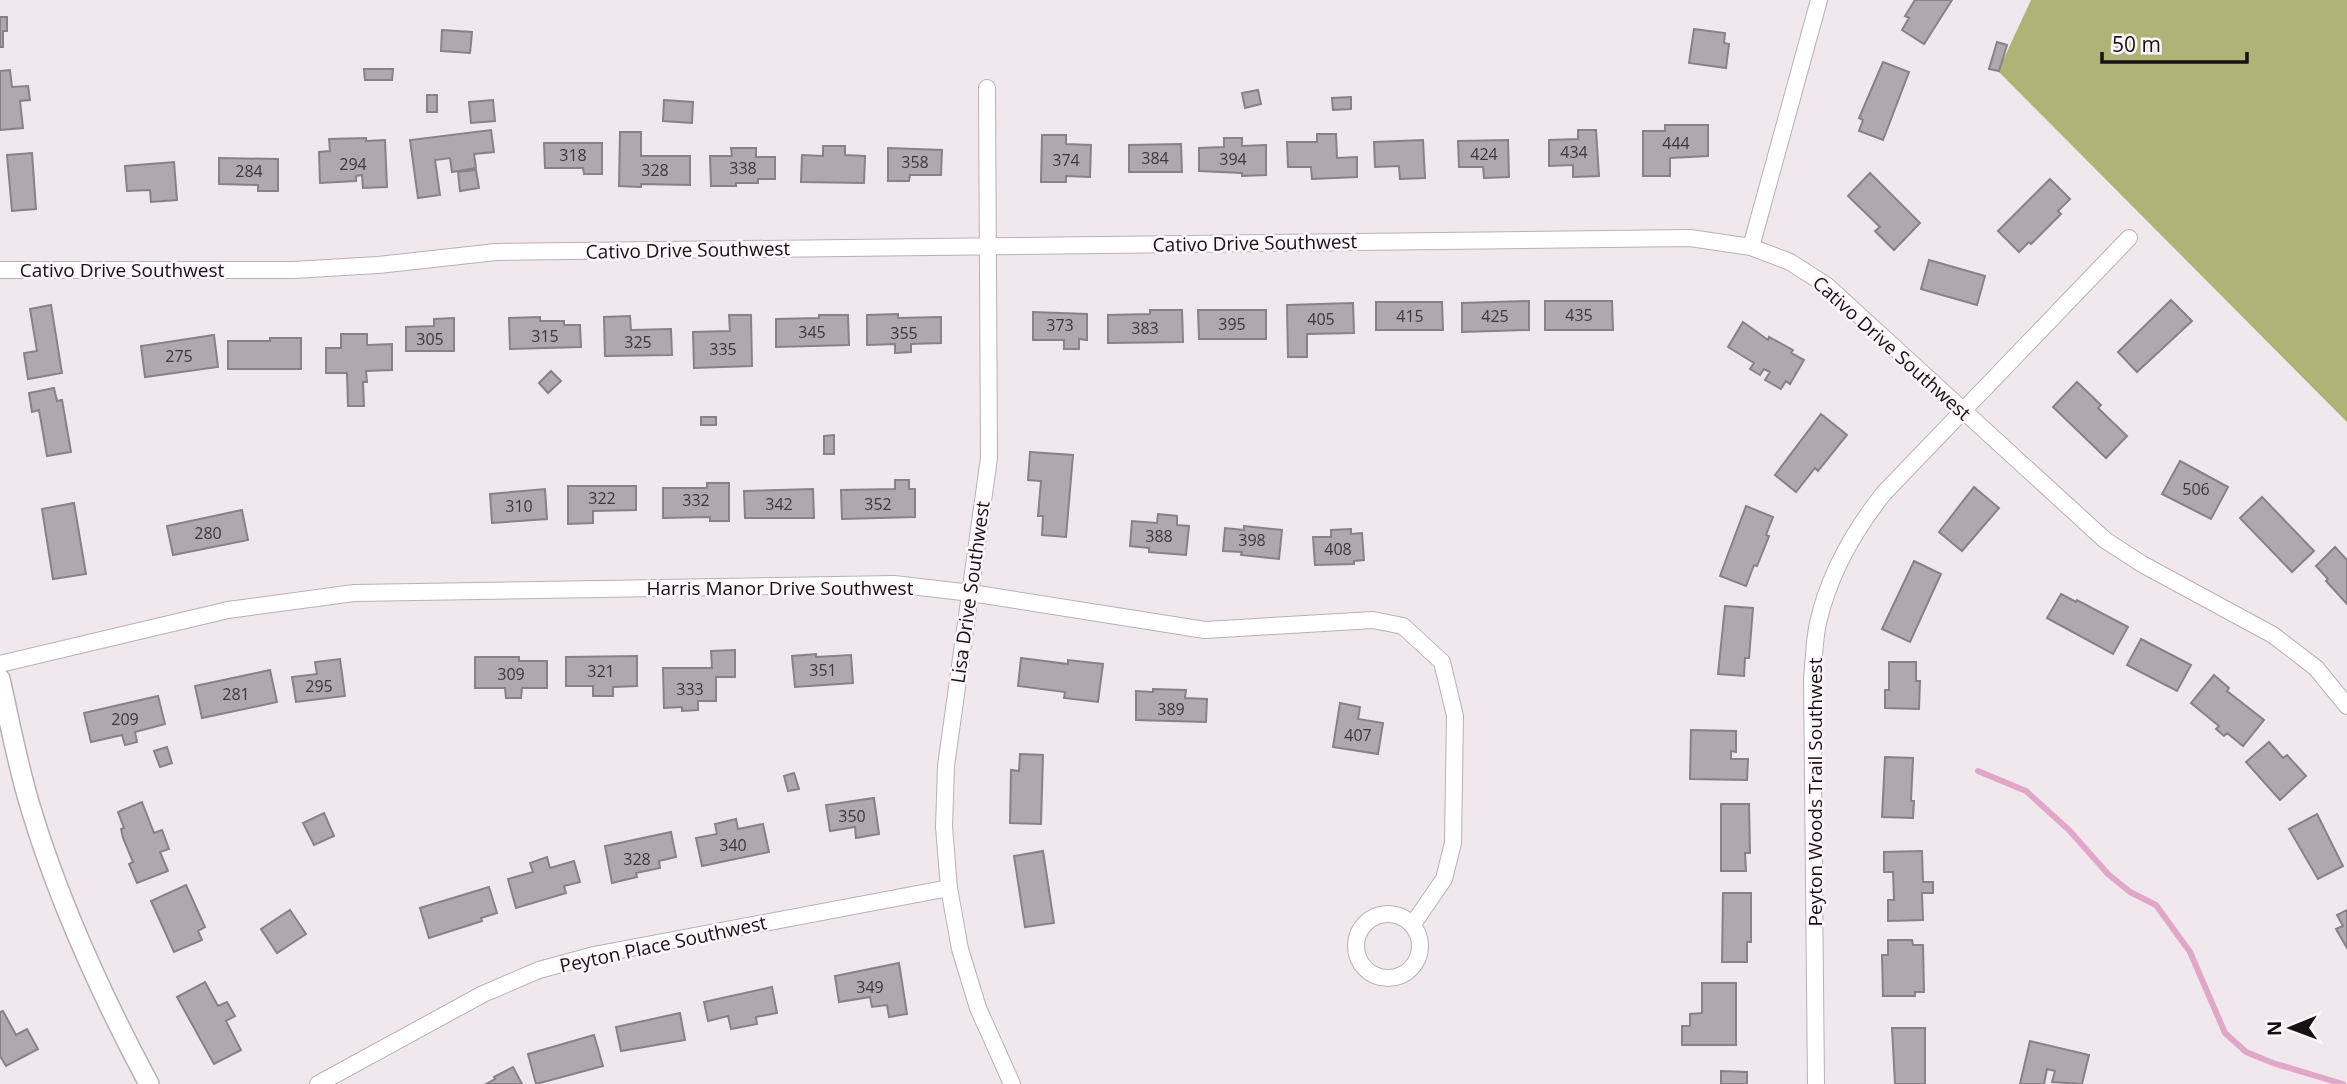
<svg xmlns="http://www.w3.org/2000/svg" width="2347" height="1084" viewBox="0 0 2347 1084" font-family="'Open Sans',sans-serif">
<rect width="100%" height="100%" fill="#f1e8ed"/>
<path fill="#afb377" d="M2031 0H2347V422L1998 71Z"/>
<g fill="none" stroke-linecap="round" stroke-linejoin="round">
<path stroke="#e1a7c9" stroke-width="6" d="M1978 771 2026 791 2069 830 2108 874 2130 892 2156 905 2190 952 2225 1033 2246 1052 2273 1063 2343 1084"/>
</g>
<path fill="#b1a8ad" stroke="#898185" stroke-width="2" d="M1915 0H1952L1924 44 1902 30 1909 18 1905 16Z
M0 17H7V31H3V47H0Z
M1694 29 1725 33 1724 43 1729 44 1726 68 1689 63Z
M442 30 472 32 470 53 441 51Z
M1997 42 2007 45 1999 71 1989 69Z
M1883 62 1909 72 1883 140 1859 131 1863 120 1859 118Z
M364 69H393L392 80H365Z
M10 70 12 87 28 86 30 100 20 101 23 128 0 130V71Z
M1258 90 1261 104 1245 108 1242 93Z
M427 95H437V112H427Z
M1351 97V109L1333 110 1332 98Z
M493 100 495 121 471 123 469 102Z
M664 100 693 102 692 123 663 121Z
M1665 125H1708V156L1670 158V176H1643V131H1665Z
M491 130 494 152 474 154 476 168 452 172 450 158 435 160 440 195 418 198 410 140Z
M1578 130H1596L1599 176 1573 177V165L1549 166V140L1578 139Z
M620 132H641V156H690V185L641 184V187L619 186Z
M1317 134H1336L1337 158 1357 157V177L1312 179 1311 167H1288L1287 142H1317Z
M1042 135H1066V144L1091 145 1090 177 1066 176V182H1041Z
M366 138V141L385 140 387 187 363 188 362 175 356 176V181L320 183 319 152 330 151 329 139Z
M1224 138H1242V146L1266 145V175L1242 176V173L1199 171V148L1224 147Z
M1423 140 1425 178 1400 179 1399 166 1375 167 1374 142Z
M1508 140 1509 177 1484 178 1483 167H1459L1458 141Z
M544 143H602V174H584L583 168H545Z
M1181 144 1182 172H1129V145Z
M823 146H845V155L865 156 864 183 801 182 802 155 823 156Z
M731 148H756V157H775V179H758V183H736V186H711L710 156H732Z
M888 148 942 150 941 175H910L909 181H888Z
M32 153 36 209 12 211 7 155Z
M219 158 278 159V191H258V185L219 184Z
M174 162 177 200 151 202 150 190 127 191 125 166Z
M476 170 479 188 460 191 458 172Z
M1870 173 1920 223 1894 250 1875 231 1880 227 1848 196Z
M2050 179 2070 199 2058 211 2061 214 2031 244 2029 242 2019 252 1998 231Z
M1929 260 1985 276 1977 305 1921 289Z
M2171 300 2192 321 2137 372 2118 352Z
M1529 301V330L1462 332V303Z
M1545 301H1612L1613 330H1545Z
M1376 302H1442L1443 330H1376Z
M1353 303 1354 333 1307 334V357H1288L1287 305Z
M51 305 62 373 28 379 24 353 37 351 30 309Z
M1150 310H1182L1183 342 1108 343V315L1150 314Z
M1198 310H1266V339H1199Z
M1033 312 1087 314V340L1079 339V349H1064V340H1033Z
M898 314V318L941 317V343L911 344V352L895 353V344L867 345V315Z
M729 315H751L752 366 694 368 693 332 730 331Z
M819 315H848L849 345 776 347V319L819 318Z
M630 316 631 330 671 329 672 355 605 356 604 317Z
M540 317V321H564V325H580L581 347 510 349 509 318Z
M454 318V351H406V327L434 326V319Z
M1743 322 1768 340 1769 337 1793 350 1791 353 1804 360 1790 384 1786 381 1781 389 1765 380 1770 372 1764 369 1760 375 1750 369 1754 363 1728 347Z
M341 334H367V345L392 344V370L366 371 367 382H363L364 406H348L347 373H326V348H341Z
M214 335 218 367 145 377 141 346Z
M270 338H301V369H228V341H270Z
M551 371 561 381 548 393 539 383Z
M2077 382 2101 405 2098 408 2127 436 2106 458 2053 407Z
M54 388 57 401 62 400 71 452 47 456 39 410 32 412 29 393Z
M1821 414 1847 435 1818 471 1815 468 1796 492 1775 475Z
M701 417H716V425H701Z
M834 435V454H824V436Z
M1030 452 1073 455 1066 537 1042 535 1043 516H1038L1041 481 1028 480Z
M2180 461 2228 487 2211 519 2162 494Z
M895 480H909V489H915V517L842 519 841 490 895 489Z
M707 483H729V521H710V517L663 518V488H707Z
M568 486H636V510L593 511V523L568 524Z
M1974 487 1999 508 1962 551 1939 532Z
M545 489 547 519 492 523 490 494Z
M813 489 814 518H745L744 491Z
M2262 497 2314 551 2292 572 2240 518Z
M74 503 86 574 53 579 42 509Z
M1746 506 1773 517 1766 535 1769 536 1757 566 1754 565 1746 586 1720 576Z
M242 510 248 540 173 555 167 526Z
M1158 514 1177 516V525L1189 526 1186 555 1149 552V548L1130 546 1132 521 1157 523Z
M1244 526 1282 530 1279 559 1241 555 1242 552 1223 551 1225 528 1244 530Z
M1351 529V534L1362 533 1364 560 1354 561V564L1315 565 1313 537H1331V530Z
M2335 547 2347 560V604L2326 581 2328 579 2316 566Z
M1914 561 1941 574 1910 642 1882 629Z
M2061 594 2076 602 2077 600 2128 627 2113 654 2047 618Z
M1725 606 1753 608 1749 658H1745L1744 676 1718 674Z
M2141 639 2191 665 2177 691 2127 665Z
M735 650V677H716V701H698V710L682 711V707L664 708 663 668H712L711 651Z
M816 654V657L851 655 853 683 795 687 792 656Z
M637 656V686L613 687V696H593V686H566V657Z
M475 657H519V661H547V688H522L521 698H506L505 688H475Z
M1021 658 1068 664V660L1103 664 1098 702 1064 698 1065 692 1018 686Z
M340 659 345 696 296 702 292 677 317 674 315 662Z
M1889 662H1916V681H1920L1919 709 1885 708V690H1889Z
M270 670 277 702 202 718 195 686Z
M2214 675 2229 688 2227 691 2264 720 2243 746 2227 733 2224 736 2216 729 2219 726 2191 703Z
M1153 689 1186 690 1185 698 1207 699 1206 722 1136 720V691L1153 692Z
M158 696 165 724 135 732 137 742 125 745 122 735 91 742 84 713Z
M1340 703 1360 707 1358 719 1383 723 1378 754 1333 747Z
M1691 730 1736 731V752L1731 751V759H1748L1747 780 1690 779Z
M2269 742 2283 758 2287 755 2306 776 2280 800 2246 762Z
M167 747 172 763 160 767 154 751Z
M1020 754 1043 755 1041 824 1010 823 1011 770 1019 771Z
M1885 757 1913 758 1911 801H1914L1913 818 1882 817Z
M794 773 799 789 788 791 784 776Z
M874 798 879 834 856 838 855 827 830 831 826 805Z
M142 802 154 833 162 830 169 849 160 852 168 871 137 883 129 864 133 862 123 838 121 829 124 828 118 812Z
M1721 804H1749L1750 853H1745L1746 871H1721Z
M324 813 334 836 314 845 303 823Z
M2317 814 2343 866 2318 879 2289 829Z
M736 819 738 829 763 824 769 852 702 866 696 838 717 834 715 824Z
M671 832 676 857 659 861 660 868 636 873 637 877 612 883 605 846Z
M1043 851 1054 923 1025 927 1014 856Z
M1922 851 1923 882H1933V893H1922L1923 920 1888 921V900H1894L1893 872H1884V852Z
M547 857 550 868 574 861 580 882 564 886 566 893 516 908 508 879 533 872 530 863Z
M186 885 205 927 198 931 202 940 174 952 151 901Z
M489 887 497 913 481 918 482 921 429 938 420 908Z
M1723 893H1751V942H1747V962H1722Z
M290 910 306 934 277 953 261 929Z
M2347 910V948L2336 929 2343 926 2337 915Z
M1888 940H1912L1913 945H1923L1924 992H1915V996H1883L1882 955H1888Z
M899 963 907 1014 889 1017 887 1005 872 1007 870 997 839 1002 835 976Z
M205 982 218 1006 227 1002 235 1016 226 1021 241 1050 214 1064 177 997Z
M1702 983H1736V1045H1682V1026H1690V1014L1702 1013Z
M772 987 777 1013 756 1017 757 1024 731 1029 728 1016 708 1021 704 1002Z
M3 1011 16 1035 27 1029 38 1049 6 1066 0 1056V1012Z
M680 1013 685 1040 621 1051 616 1027Z
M1892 1028H1925V1084H1895Z
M594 1035 603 1066 536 1084 528 1054Z
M2030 1041 2089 1055 2082 1084 2052 1082 2055 1071 2047 1069 2044 1084H2020Z
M513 1067 522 1084H486L495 1079 494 1077Z
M1721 1071 1747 1072V1084H1721Z"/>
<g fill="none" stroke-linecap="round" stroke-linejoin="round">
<g stroke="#b9b0b5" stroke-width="18">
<path id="minor" d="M987 88 989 458 946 766 944 827 949 888 960 949 978 1008 1012 1084
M1751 247 1819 0
M0 270H293L378 265 496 252 1690 238 1751 247 1790 262 1826 285 2105 540 2142 564 2273 635 2316 668 2347 706
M0 664 228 610 354 593 894 584 971 593 1205 630 1373 620 1403 626 1442 662 1455 716 1453 843 1444 879 1413 924
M1356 946a32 32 0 1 1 64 0a32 32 0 1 1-64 0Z
M318 1084 483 994 539 970 594 955 949 888
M1816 1084 1812 678C1814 660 1814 641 1818 623 1829 574 1853 532 1884 493L2129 238"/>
</g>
<g stroke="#b9b0b5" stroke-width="22">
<path id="tertiary" d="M0 679C10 723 18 767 31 809 60 905 102 996 149 1084"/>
</g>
<use href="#minor" stroke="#fff" stroke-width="16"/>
<use href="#tertiary" stroke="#fff" stroke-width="19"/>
</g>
<g text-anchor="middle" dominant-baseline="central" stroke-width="5" stroke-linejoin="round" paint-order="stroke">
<g font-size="16" fill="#3c383a">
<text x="1676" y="143">444</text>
<text x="1574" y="152">434</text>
<text x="1484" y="154">424</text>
<text x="573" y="155">318</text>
<text x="1155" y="158">384</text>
<text x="1233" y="159">394</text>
<text x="1066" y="160">374</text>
<text x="915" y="162">358</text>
<text x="353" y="164">294</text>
<text x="743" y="168">338</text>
<text x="655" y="170">328</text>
<text x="249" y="171">284</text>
<text x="1579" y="315">435</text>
<text x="1410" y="316">415</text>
<text x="1495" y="316">425</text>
<text x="1321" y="319">405</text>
<text x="1232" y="324">395</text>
<text x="1060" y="325">373</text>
<text x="1145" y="328">383</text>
<text x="812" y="332">345</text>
<text x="904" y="333">355</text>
<text x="545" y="336">315</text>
<text x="430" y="339">305</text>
<text x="638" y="342">325</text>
<text x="723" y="349">335</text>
<text x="179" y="356">275</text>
<text x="2196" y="489">506</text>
<text x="602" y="498">322</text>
<text x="696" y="500">332</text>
<text x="779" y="504">342</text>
<text x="878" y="504">352</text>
<text x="519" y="506">310</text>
<text x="208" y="533">280</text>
<text x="1159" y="536">388</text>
<text x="1252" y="540">398</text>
<text x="1338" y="549">408</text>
<text x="823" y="670">351</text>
<text x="601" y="671">321</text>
<text x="511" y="674">309</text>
<text x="319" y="686">295</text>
<text x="690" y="689">333</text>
<text x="236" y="694">281</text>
<text x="1171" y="709">389</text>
<text x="125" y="719">209</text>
<text x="1358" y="735">407</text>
<text x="852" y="816">350</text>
<text x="733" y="845">340</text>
<text x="637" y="859">328</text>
<text x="870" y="987">349</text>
</g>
<g font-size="19" fill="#151213" stroke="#fff5fa">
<text transform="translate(1255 243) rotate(-1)">Cativo Drive Southwest</text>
<text transform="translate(688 250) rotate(-1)">Cativo Drive Southwest</text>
<text x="122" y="270">Cativo Drive Southwest</text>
<text transform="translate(1892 348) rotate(42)">Cativo Drive Southwest</text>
<text x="780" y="588">Harris Manor Drive Southwest</text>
<text transform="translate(970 592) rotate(-82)">Lisa Drive Southwest</text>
<text transform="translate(1815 792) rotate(-90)">Peyton Woods Trail Southwest</text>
<text transform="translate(663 944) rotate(-12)">Peyton Place Southwest</text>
</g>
</g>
<g transform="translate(2291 1028) rotate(269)" stroke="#fff5fa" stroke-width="5" paint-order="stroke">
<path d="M0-5L12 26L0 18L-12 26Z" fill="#151213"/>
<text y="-10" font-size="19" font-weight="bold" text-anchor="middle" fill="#151213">N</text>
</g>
<path d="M2102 52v10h145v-10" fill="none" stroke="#151213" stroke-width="3.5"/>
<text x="2112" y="52" font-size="21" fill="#151213" stroke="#fff5fa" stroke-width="5" paint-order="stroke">50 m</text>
</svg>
